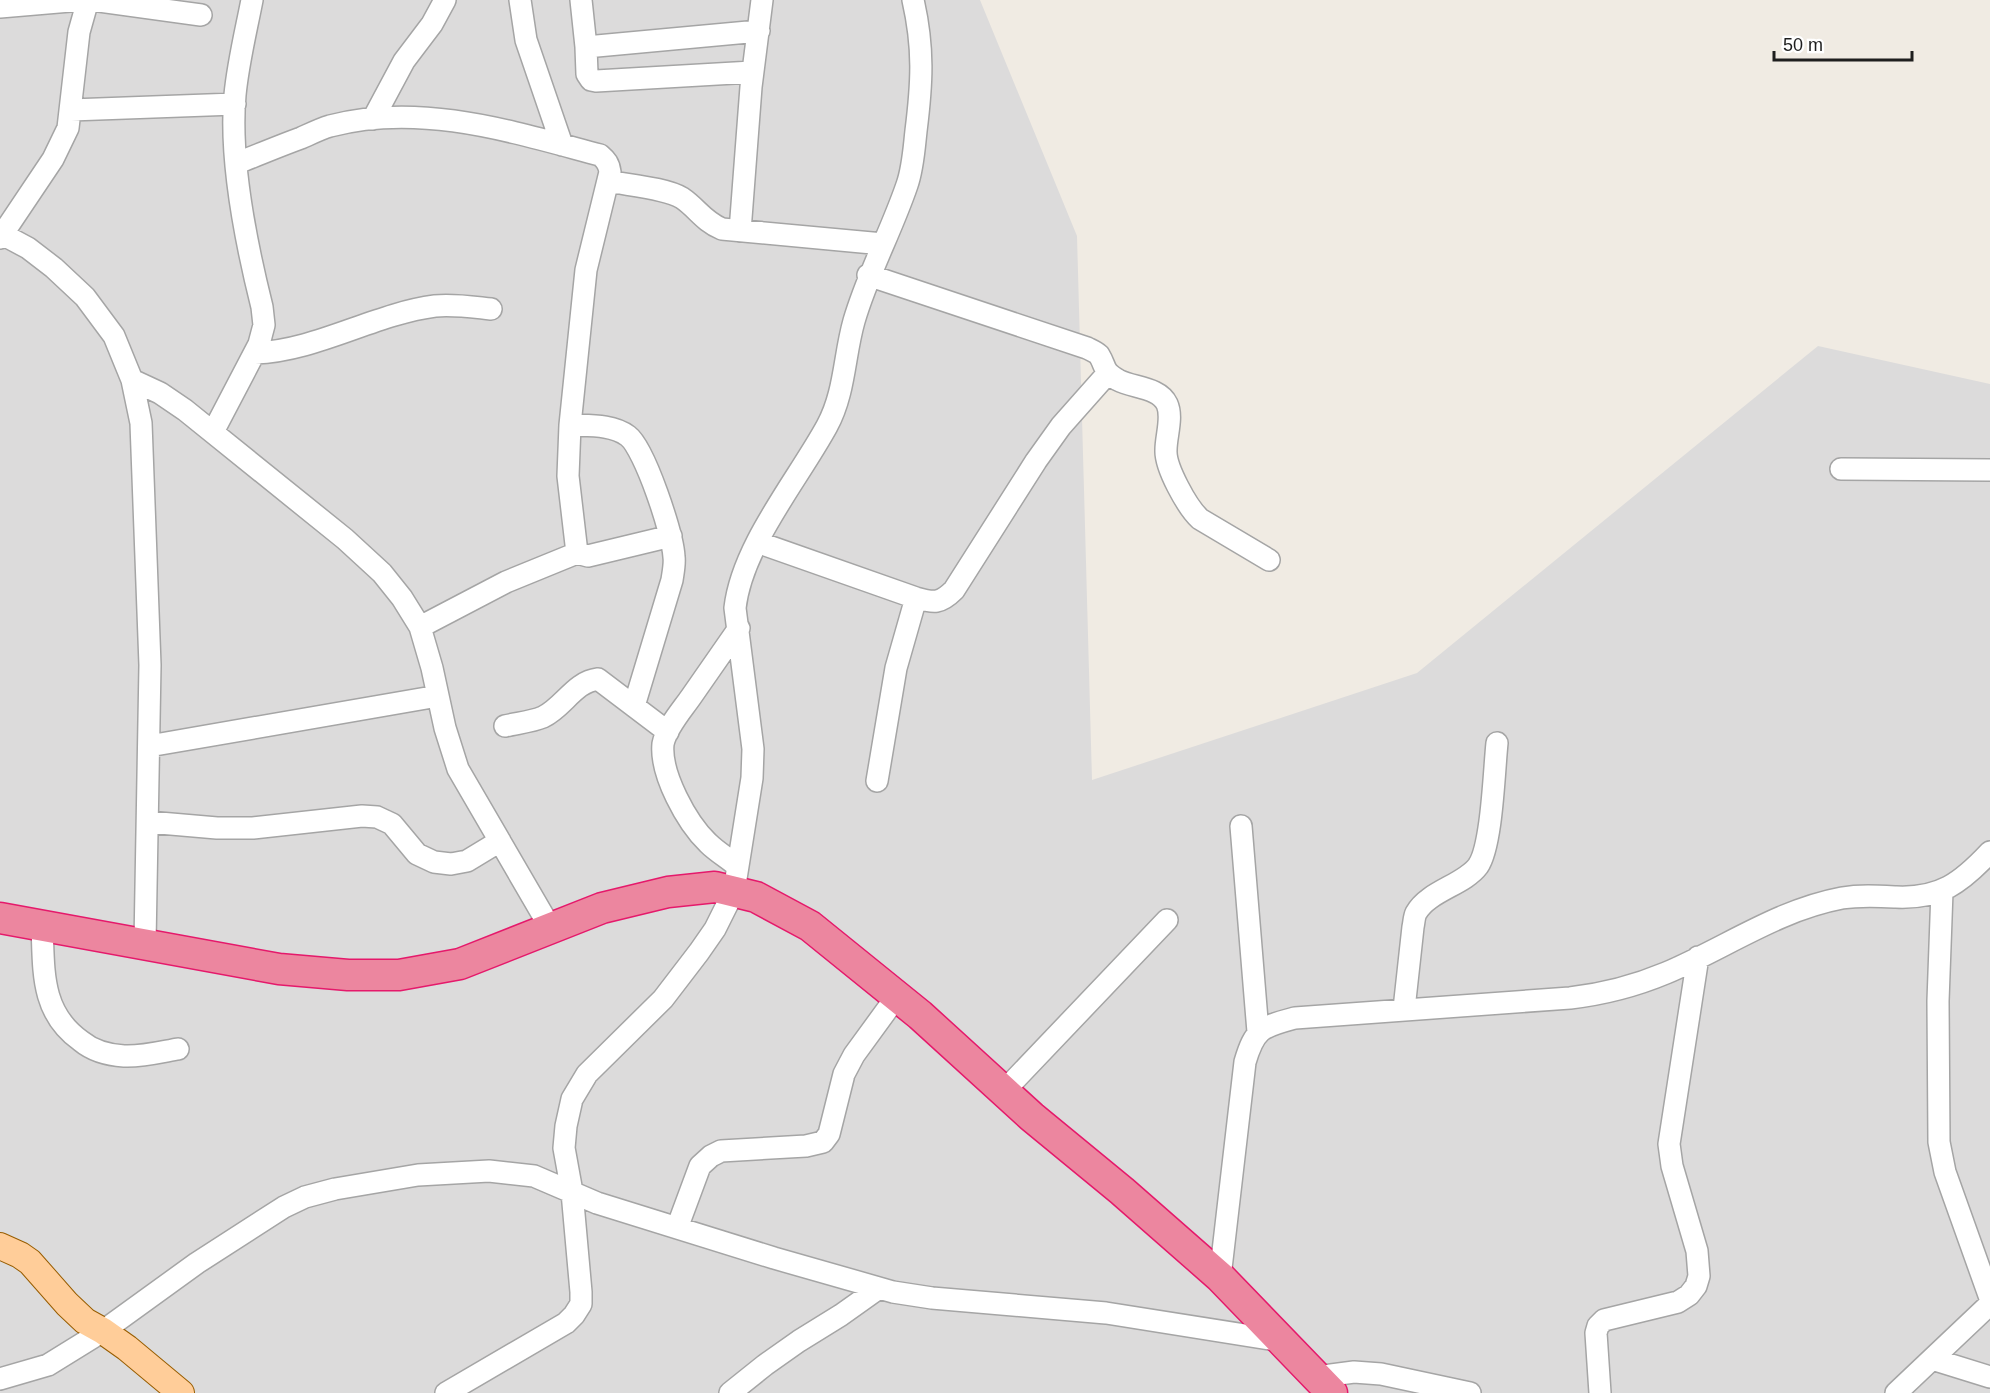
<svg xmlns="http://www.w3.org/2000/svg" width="1990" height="1393" viewBox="0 0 1990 1393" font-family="Arial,sans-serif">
<rect width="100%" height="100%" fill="#f0ebe3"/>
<path fill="#dcdbdb" d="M0 0H980L1077 236 1092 780 1417 673 1818 346 1990 384V1393H0Z"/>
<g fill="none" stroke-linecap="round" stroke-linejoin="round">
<g stroke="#a5a5a5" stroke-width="24">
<path id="minor" d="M92 0 201 15
M520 0 526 40 562 145
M581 0 586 47 759 31
M0 7 82 0
M586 47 587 74 591 80 596 81 752 72
M71 110 235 104
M373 119 404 61 432 24 445 0
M237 163C258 155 279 146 301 138 310 134 320 129 330 126 421 102 513 132 600 155 606 160 609 164 610 172L586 270 570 425C588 426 612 424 628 436 645 449 673 535 674 557 675 564 673 573 672 580L634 706
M608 181C627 185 666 188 682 198 697 208 703 221 722 229L883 244
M740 231 751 87 762 0
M0 233 28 248 54 268 85 297 114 336 132 380 141 423 150 665 145 943
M0 238 53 159 68 128 79 32 88 0
M868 275 1087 348C1091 350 1096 352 1099 355 1107 368 1102 371 1118 380 1133 388 1159 387 1167 404 1173 417 1166 436 1166 450 1165 467 1187 507 1200 519L1269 560
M255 353C316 351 374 314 435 306 453 304 472 307 491 309
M132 380 160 393 185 410 345 539 382 573 402 598 420 627 432 668 445 728 458 769 551 929
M570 425 568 476 577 553 588 556 671 536
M213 432 259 344 264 325 262 307C246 243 229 161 235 95 238 63 246 31 252 0
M1841 469 1990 470
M757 542 916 598C934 603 940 604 954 590L1036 461 1061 426 1108 373
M420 627 506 582 577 553
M505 726C517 723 531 722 543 717 564 707 574 682 598 679L668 732
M149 746 438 696
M877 781 896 668 916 598
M148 822 217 828H253L362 816 377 817 392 824 417 854 434 862 451 864 467 861 500 841
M1241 826 1258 1032
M737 866C728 858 717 852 708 843 687 823 660 774 663 744 666 728 682 710 691 697 707 674 723 651 739 628
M1942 891 1938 1001 1939 1142 1945 1172 1990 1298
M42 925C44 970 40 1012 81 1041 93 1051 108 1055 124 1056 141 1057 161 1052 178 1049
M1404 1009 1413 927C1414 923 1414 917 1416 913 1428 891 1464 885 1478 866 1492 846 1494 771 1497 743
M1004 1091 1167 920
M677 1228 700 1166 711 1156 721 1151 806 1146 823 1142 829 1134 844 1074 854 1055 897 996
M1220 1277 1245 1062C1255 1028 1262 1027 1295 1018L1570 998C1604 994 1635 986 1666 973 1725 948 1778 910 1842 898 1860 895 1877 896 1896 897 1940 899 1961 883 1990 852
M1932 1359 1990 1377
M1316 1377 1354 1372 1381 1374 1470 1393
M0 1379 48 1365 103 1331 197 1263 284 1207 305 1197 335 1189 418 1175 489 1171 534 1176 597 1203 774 1258 893 1292 932 1298 1106 1313 1283 1341
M446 1393 566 1323 574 1315 581 1304V1292L572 1192 564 1148 566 1126 572 1099 587 1074 663 999 699 952 715 929 734 891 752 778 753 749 735 608C742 546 797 481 827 426 845 393 844 356 854 321 868 273 891 232 907 185 913 168 914 149 916 131 922 83 924 48 913 0
M730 1393 765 1365 799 1341 841 1315 879 1288
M1600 1393 1596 1333 1598 1326 1604 1320 1678 1302 1689 1295 1696 1286 1699 1276 1697 1251 1672 1166 1669 1144 1698 957
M1896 1393 1990 1304"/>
</g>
<g stroke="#985d00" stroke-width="28">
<path id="major" d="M0 1246 20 1255 30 1262 67 1304 85 1321 103 1331 127 1348 181 1393"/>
</g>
<g stroke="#e5196b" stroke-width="33">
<path id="highway" d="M0 918 279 969 348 975H399L460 964 602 908 668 892 715 887 756 897 810 926 920 1015 1032 1117 1122 1191 1220 1277 1332 1393"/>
</g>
<use href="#minor" stroke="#fff" stroke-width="21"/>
<use href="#major" stroke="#ffcd99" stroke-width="26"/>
<use href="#highway" stroke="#ec869f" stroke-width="30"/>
</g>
<path d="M1774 51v9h138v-9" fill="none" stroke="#1e1e1e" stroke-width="3"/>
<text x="1783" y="51" font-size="18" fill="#1e1e1e" stroke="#ffffff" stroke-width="4.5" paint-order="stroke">50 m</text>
</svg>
